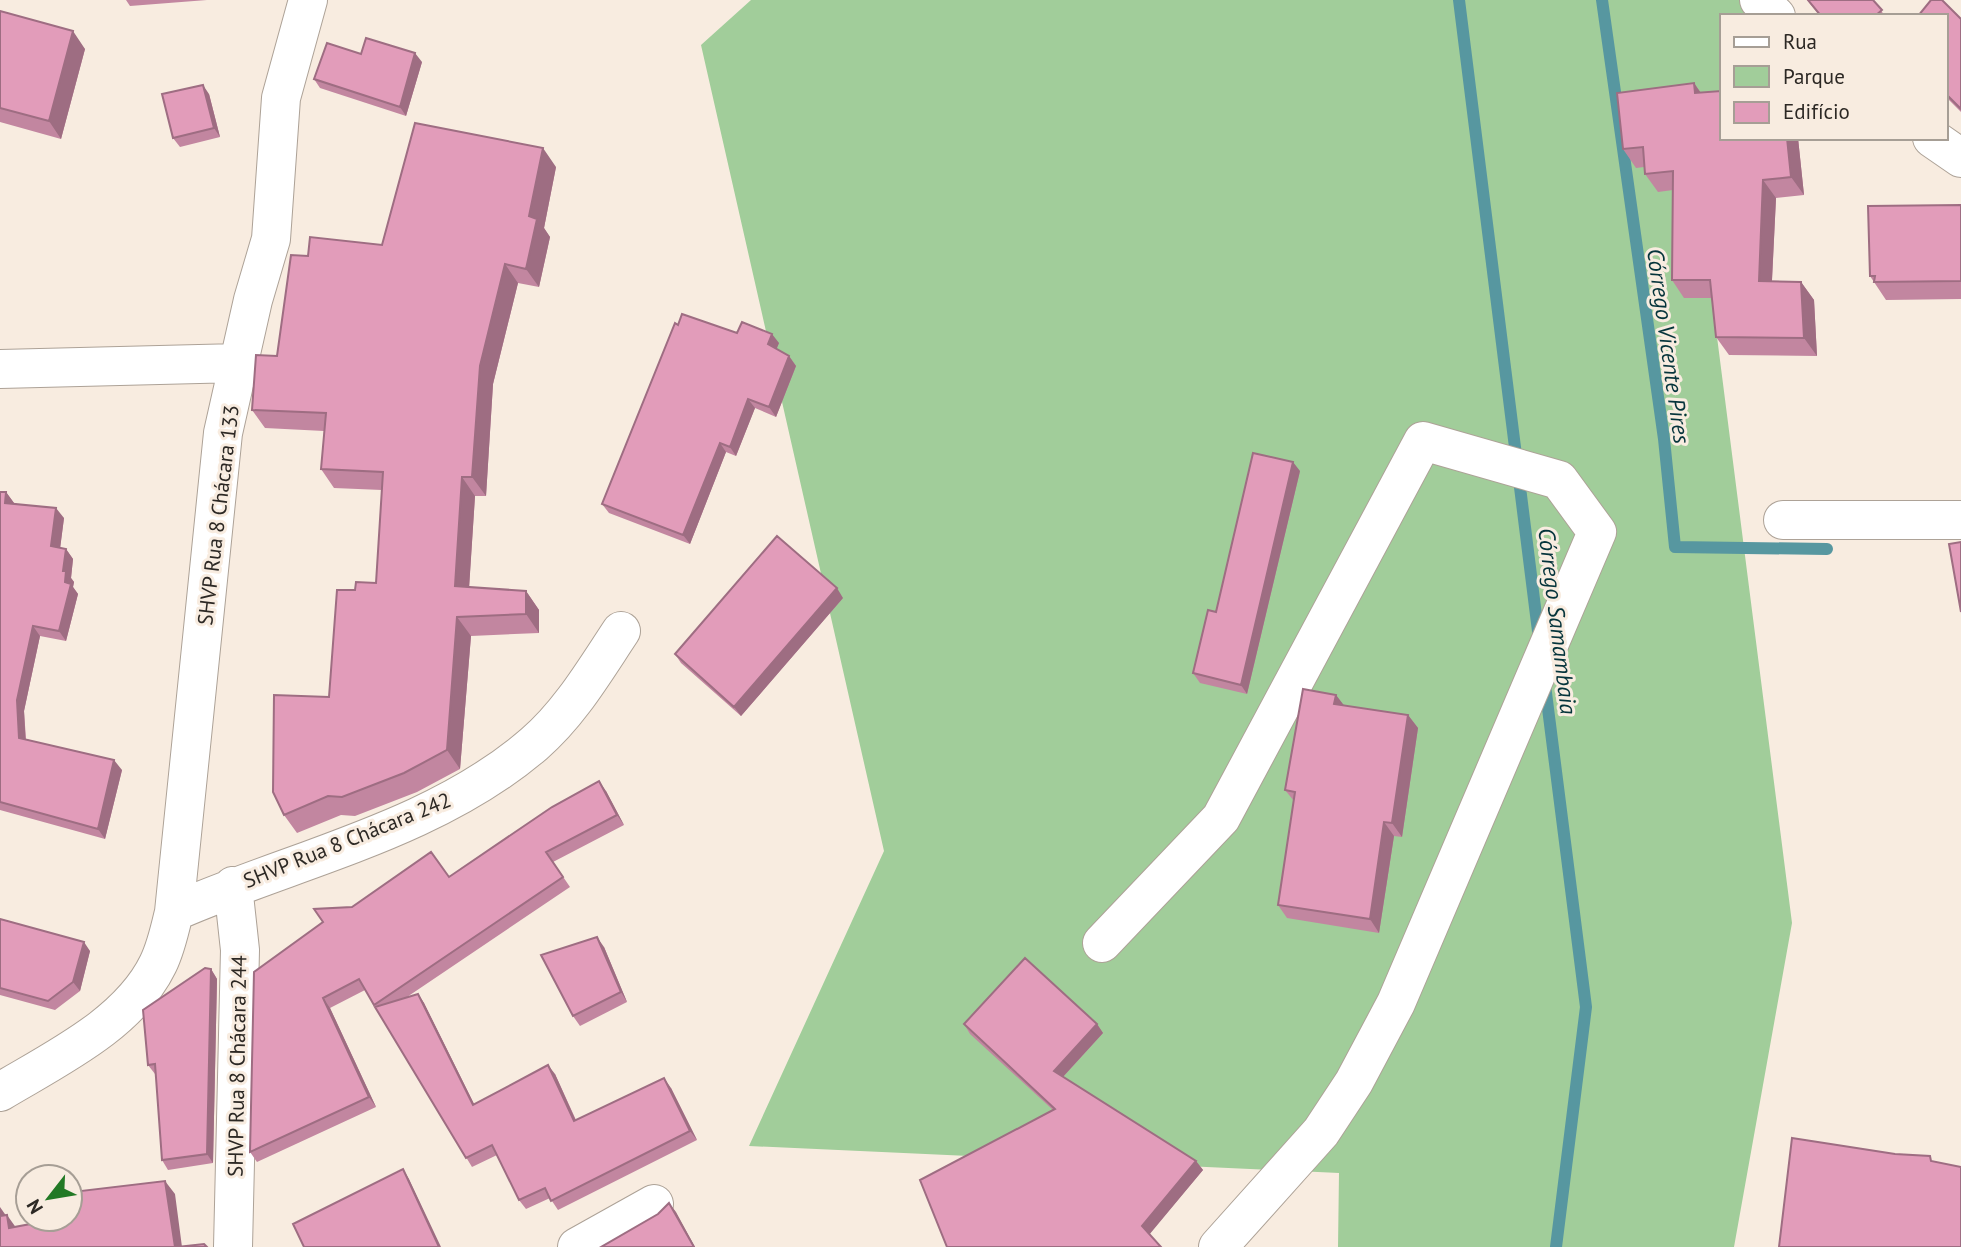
<svg xmlns="http://www.w3.org/2000/svg" width="1961" height="1247" viewBox="0 0 1961 1247" font-family="'PT Sans',sans-serif">
<rect width="100%" height="100%" fill="#f8ece0"/>
<path fill="#a1cd9a" d="M751 0H1762L1755 16H1721V95L1694 157 1792 923 1734 1247H1338L1339 1173 749 1146 884 851 701 45Z"/>
<g fill="none" stroke-linecap="round" stroke-linejoin="round">
<path stroke="#5797a0" stroke-width="12" d="M1459 0 1539 639
M1602 0 1664 439 1675 547 1827 549
M1545 685 1586 1007 1556 1247"/>
<g stroke="#ada297" stroke-width="40">
<path id="minor" d="M1759 0 1776 16
M1932 138 1961 158
M0 369 239 363
M1783 520H1961
M174 912C294 859 433 831 534 744 570 713 595 670 621 631
M1102 943 1221 818 1423 441 1559 480 1597 532 1396 1003 1354 1082 1321 1132 1218 1247
M0 1092C55 1059 129 1024 158 964 166 948 170 929 174 912L223 433 253 300 271 239 281 98 308 0
M233 1247 240 950 233 886
M577 1247 654 1204"/>
</g>
<use href="#minor" stroke="#fff" stroke-width="38"/>
</g>
<path fill="#c286a0" d="M126 0H207L130 6Z
M1807 0H1873L1885 16H1820Z
M0 11 85 49 61 139 0 122Z
M1945 16 1961 19V112L1945 96Z
M361 54 422 62 406 116 320 88 314 79Z
M1694 83 1701 93 1721 138H1798L1804 195 1776 198 1772 281 1801 282 1814 300 1817 356 1729 355 1716 337 1712 298H1684L1672 280 1673 190 1658 192 1645 174 1644 167 1636 168 1623 149Z
M209 94 220 137 180 147 173 138Z
M556 167 544 228 550 237 539 287 518 283 493 384 486 496H475L469 587 526 591 539 610V633L471 636 460 769 417 792 355 816 341 815 297 833 284 815 329 697 355 590 376 583 382 490 334 488 321 469 324 431 265 428 252 410 277 356 308 256 382 245Z
M1961 205V299L1886 300 1870 276Z
M678 325 737 333 779 343 776 349 789 356 796 366 776 417 755 408 736 456 726 452 690 544 609 513 602 504Z
M1300 471 1247 694 1200 683 1193 673Z
M0 492H6L14 503 64 518 60 548 66 549 73 559 71 578 74 582 73 587 78 594 66 641 40 636 24 711 26 739 122 770 105 839 0 810Z
M843 598 741 716 681 663 675 654Z
M1336 695 1344 706 1408 715 1418 728 1402 837 1394 836 1379 933 1287 918 1278 905 1294 801 1285 790Z
M606 791 624 825 553 862 570 887 407 997 418 994 424 1003 474 1104 555 1074 576 1120 671 1088 697 1140 558 1210 550 1198 526 1209 519 1200 497 1155 472 1167 365 990 330 1008 376 1107 257 1162 250 1152 352 907 449 877Z
M0 919 90 951 80 991 55 1010 0 995Z
M604 947 627 1002 580 1026 573 1016Z
M211 969 217 979 213 1163 168 1170 162 1160 156 1074H155L148 1065Z
M964 1024H1097L1103 1033 1063 1077 1196 1161 1203 1170 1149 1234 947 1247 1053 1110 970 1034Z"/>
<path fill="#9e6d82" d="M73 31 85 49 61 139 49 121Z
M415 53 422 62 406 116 400 107Z
M1694 83 1707 102 1695 93Z
M203 85 209 94 220 137 214 128Z
M1787 138H1798L1804 195 1791 177Z
M543 148 556 167 544 228 550 237 539 287 526 269 529 216Z
M1763 180 1776 198 1771 299 1759 281Z
M505 264 518 283 493 384 486 496 472 477 480 366Z
M1801 282 1814 300 1817 356 1804 338Z
M772 334 779 343 775 353 768 344Z
M789 356 796 366 776 417 769 407Z
M748 399 755 408 736 456 730 447Z
M720 443 726 452 690 544 683 535Z
M1293 462 1300 471 1247 694 1241 685Z
M462 477 475 496 468 605 455 586Z
M6 492 14 503 12 513 5 503Z
M56 508 64 518 59 557 51 546Z
M66 549 73 559 71 578 74 582 73 587 78 594 66 641 59 631 65 582 63 571Z
M837 588 843 598 741 716 734 707Z
M526 591 539 610V633L526 614Z
M457 617 471 636 460 769 447 750Z
M33 626 40 636 24 711 26 748 19 738 17 700Z
M1336 695 1346 708 1334 704Z
M1408 715 1418 728 1402 837 1392 823Z
M114 760 122 770 105 839 98 829Z
M599 781 606 791 624 825 617 815Z
M1384 822 1394 836 1379 933 1370 919Z
M597 937 604 947 627 1002 621 992Z
M84 942 90 951 80 991 73 982Z
M211 969 217 979 213 1163 207 1154Z
M418 994 424 1003 479 1114 473 1105Z
M323 998 330 1008 376 1107 369 1097Z
M1097 1024 1103 1033 1060 1080 1054 1071Z
M548 1065 555 1074 580 1130 574 1121Z
M664 1078 671 1088 697 1140 690 1131Z
M1196 1161 1203 1170 1149 1235 1142 1226Z
M403 1169 409 1179 441 1247H439Z
M165 1181 175 1194 182 1247H175Z
M669 1203 676 1212 695 1247H694Z
M0 1207 7 1217H0Z
M7 1215 17 1229 9 1228Z"/>
<path fill="#e29cba" stroke="#9e6d82" stroke-width="2" d="M1808 0H1873L1882 10 1875 16H1821Z
M1931 0H1942L1961 19V109L1945 93V16H1918Z
M0 11 73 31 49 121 0 108Z
M366 38 415 53 400 107 314 79 327 43 361 54Z
M1694 83 1695 93 1721 91V138H1787L1791 177 1763 180 1759 281 1801 282 1804 338 1716 337 1710 280H1672L1673 171 1645 174 1643 147 1623 149 1617 93Z
M203 85 214 128 173 138 162 94Z
M415 123 543 148 529 216 537 219 526 269 505 264 480 366 472 477H462L455 586 526 591V614L457 617 447 750 404 773 342 797 328 796 284 815 273 792 274 695 329 697 337 590H355L356 582 376 583 383 472 321 469 326 413 252 410 256 355 277 356 291 255 308 256 310 237 382 245Z
M1961 205V281L1874 282 1875 276H1870L1868 206Z
M682 314 737 333 742 322 772 334 768 344 789 356 769 407 748 399 730 447 720 443 683 535 602 504 675 323 678 325Z
M1253 453 1293 462 1241 685 1193 673 1208 610 1216 612Z
M0 492H6L5 503 56 508 51 546 66 549 63 571H66L65 582 71 584 59 631 33 626 17 700 19 738 114 760 98 829 0 802Z
M777 536 837 588 734 707 675 654Z
M1961 542V612L1949 544Z
M1303 689 1336 695 1334 704 1408 715 1392 823 1384 822 1370 919 1278 905 1295 792 1285 790Z
M599 781 617 815 546 852 563 877 374 1005 359 979 323 998 369 1097 250 1152 254 972 323 922 314 909 352 907 431 852 449 877 552 807Z
M0 919 84 942 73 982 48 1001 0 988Z
M597 937 621 992 573 1016 541 955Z
M1025 958 1097 1024 1054 1071 1196 1161 1142 1226 1161 1247H947L920 1180 1055 1109 964 1024Z
M205 968 211 969 207 1154 162 1160 155 1064 148 1065 143 1010Z
M418 994 473 1105 548 1065 574 1121 664 1078 690 1131 551 1201 545 1188 519 1200 492 1145 466 1158 375 1007Z
M1792 1138 1895 1154 1930 1156 1931 1161 1961 1167V1247H1779Z
M403 1169 439 1247H304L293 1224Z
M165 1181 175 1247H0V1216L7 1215 9 1228 57 1219H70V1217L75 1216 72 1192Z
M669 1203 694 1247H601L658 1214Z
M204 1244 207 1247H177Z"/>
<g text-anchor="middle" dominant-baseline="central" stroke-width="6" stroke-linejoin="round" paint-order="stroke">
<g font-size="21" fill="#2c2824" stroke="#f8ece0">
<text transform="translate(218 515) rotate(-83)">SHVP Rua 8 Chácara 133</text>
<text transform="translate(347 840) rotate(-22)">SHVP Rua 8 Chácara 242</text>
<text transform="translate(237 1066) rotate(-89)">SHVP Rua 8 Chácara 244</text>
</g>
<g font-size="23" font-style="italic" fill="#05343b" stroke="#f8ece0">
<text transform="translate(1669 346) rotate(82)">Córrego Vicente Pires</text>
<text transform="translate(1558 621) rotate(83)">Córrego Samambaia</text>
</g>
</g>
<rect x="1720" y="14" width="228" height="126" fill="#f8ece0" stroke="#a69e95" stroke-width="2"/>
<rect x="1734" y="37" width="35" height="10" fill="#ffffff" stroke="#a69e95" stroke-width="2"/>
<text x="1783" y="49" font-size="21" fill="#2c2824">Rua</text>
<rect x="1734" y="66" width="35" height="21" fill="#a1cd9a" stroke="#a69e95" stroke-width="2"/>
<text x="1783" y="84" font-size="21" fill="#2c2824">Parque</text>
<rect x="1734" y="102" width="35" height="21" fill="#e29cba" stroke="#a69e95" stroke-width="2"/>
<text x="1783" y="119" font-size="21" fill="#2c2824">Edifício</text>
<g transform="translate(49 1198) rotate(239)"><circle r="33" fill="#f8ece0" stroke="#a69e95" stroke-width="2"/>
<path d="M0-5L12 26L0 18L-12 26Z" fill="#227925"/>
<text y="-10" font-size="19" font-weight="bold" text-anchor="middle" fill="#2c2824">N</text>
</g>
</svg>
